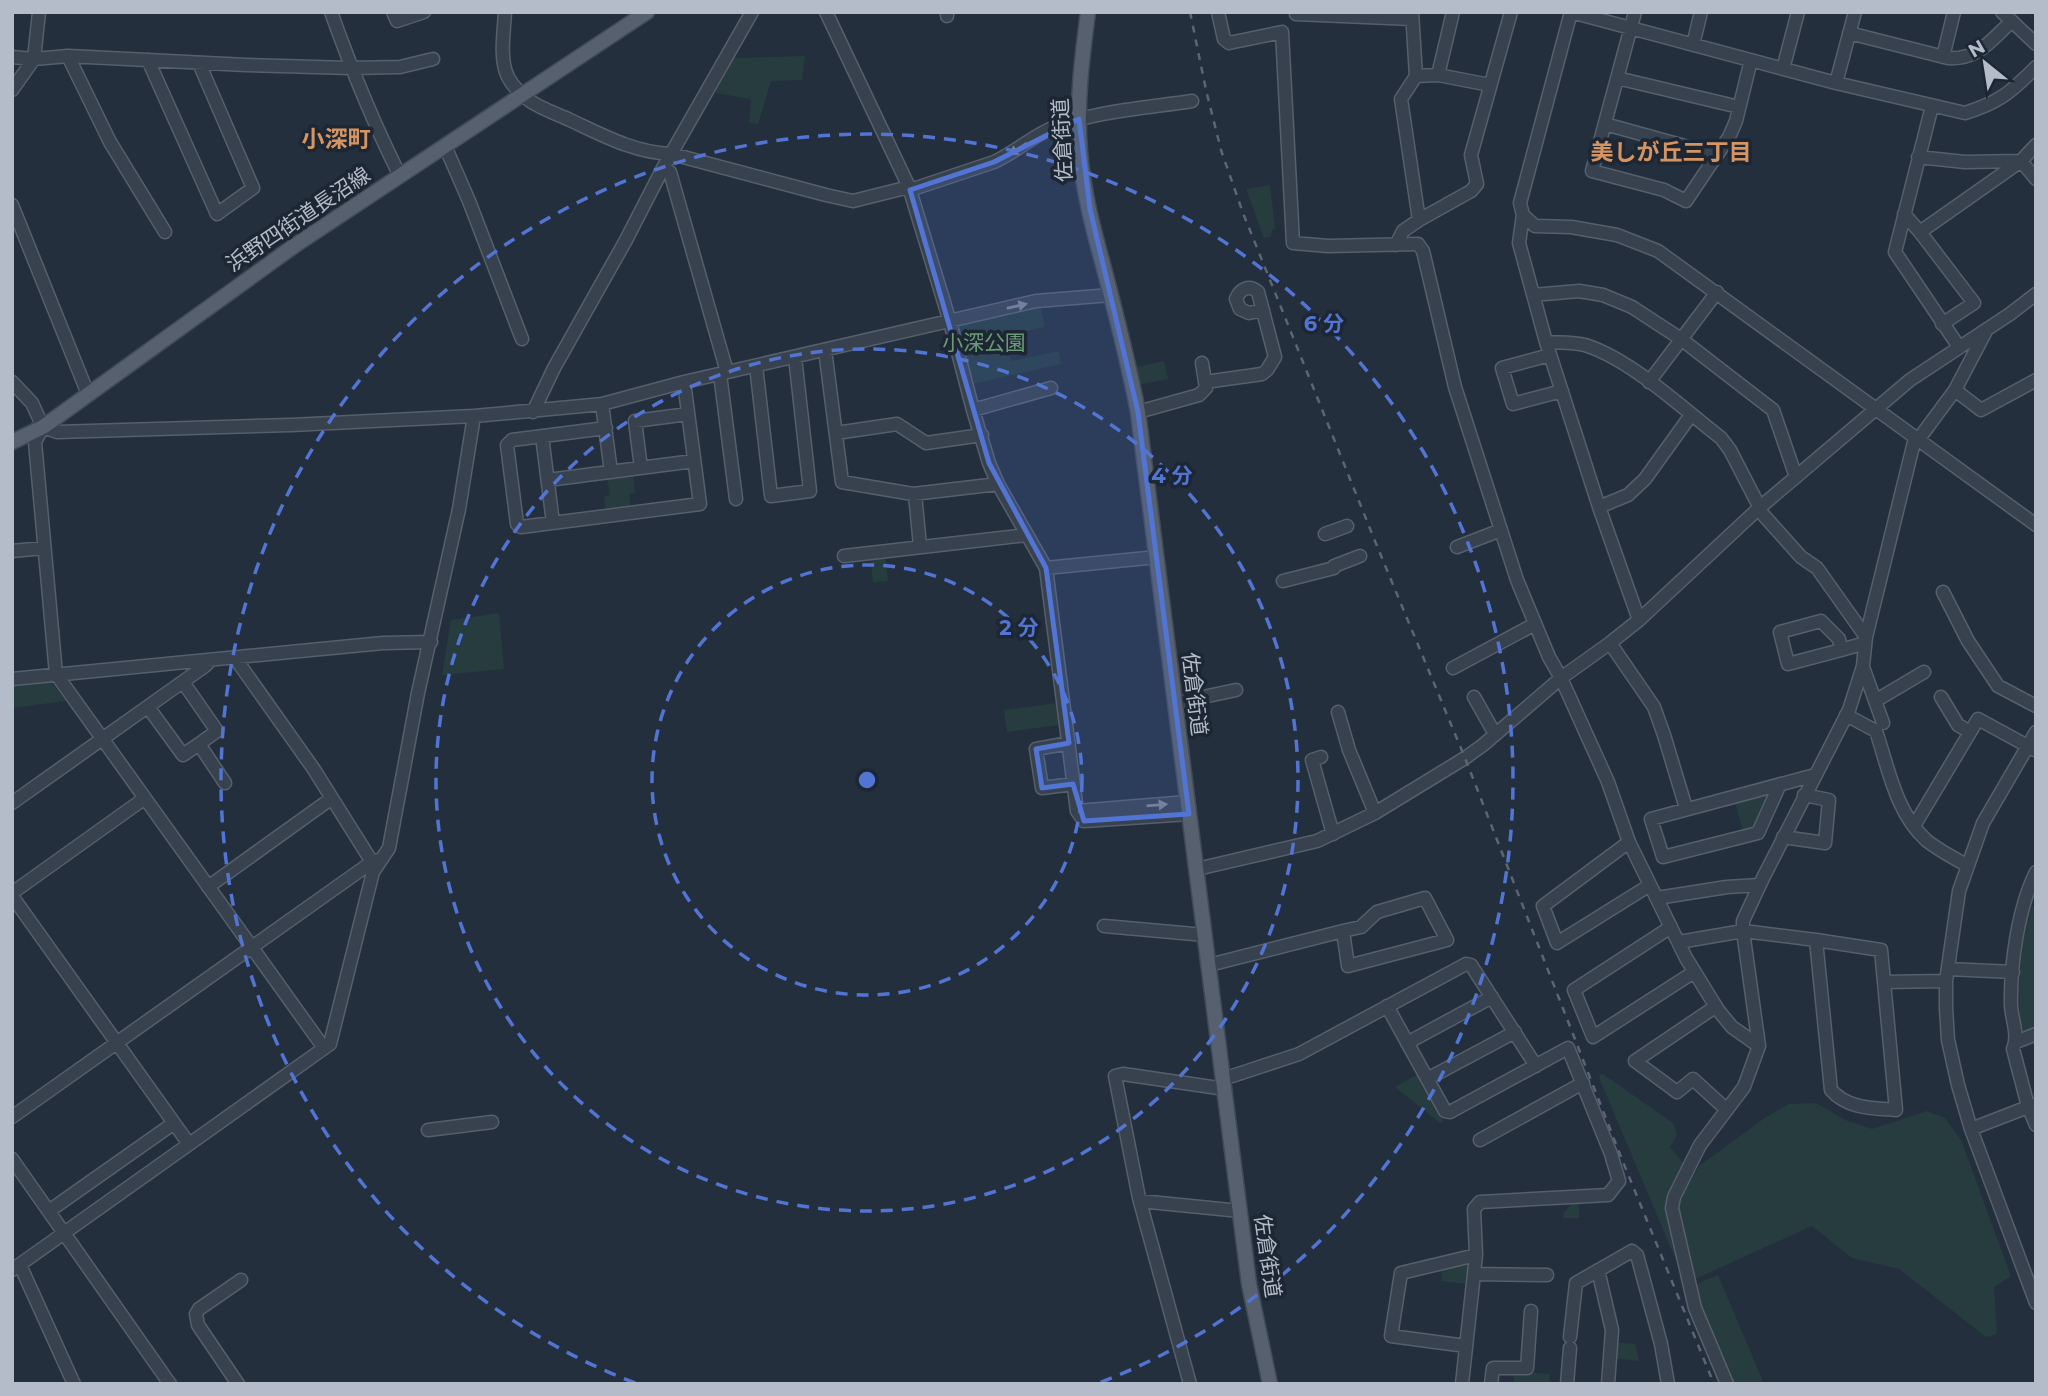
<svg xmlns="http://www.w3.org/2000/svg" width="2048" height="1396" viewBox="0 0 2048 1396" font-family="Montserrat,'Noto Sans JP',sans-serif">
<rect width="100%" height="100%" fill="#242f3e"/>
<path fill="#263c3f" d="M805 56 802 80 771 81 758 124 749 123 751 99 715 93 733 58Z
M1270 185 1275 228 1272 230 1271 237 1264 238 1246 189Z
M1040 304 1045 327 1005 336 1011 361 1059 351 1061 364 973 384 956 323Z
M1164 361 1168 379 1136 385 1132 368Z
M633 475 635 493 629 494 631 510 606 513 604 497 610 495 607 478Z
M885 555 888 581 873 582 870 556Z
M499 613 504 669 442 675 451 620Z
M45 679 51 682 66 701 12 708V683Z
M1057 703 1059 725 1007 732 1004 710Z
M1769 792 1772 799 1757 829 1744 835 1735 802Z
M2032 906 2036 908V1026L2021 1033C2017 986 2019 952 2032 906Z
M1418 1074 1444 1121 1440 1123 1395 1087Z
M1603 1074 1673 1123 1677 1135 1670 1147 1683 1163 1666 1199 1667 1215 1678 1265 1600 1080 1599 1075Z
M1816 1103 1845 1120 1872 1129 1927 1111 1945 1118 1961 1140 2011 1276 1994 1287 1997 1334 1986 1337 1899 1269 1852 1258 1812 1226 1693 1280 1675 1208 1699 1166 1766 1117 1789 1104Z
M1573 1203H1579V1218H1563L1564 1212Z
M1466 1264 1470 1269 1468 1284 1441 1281 1442 1270Z
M1718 1275 1764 1384H1729L1698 1309 1694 1285Z
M1613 1342 1635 1344 1639 1361 1612 1358Z
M1514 1372 1550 1374 1549 1384H1514Z"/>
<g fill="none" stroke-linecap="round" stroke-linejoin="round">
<g stroke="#565f6c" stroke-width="15">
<path id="minor" d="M331 12C351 68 373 122 400 176
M393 12 397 21 424 12
M505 12C504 32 499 59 508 77 513 87 522 95 530 101 542 109 557 114 570 120 602 135 635 153 672 154L826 195 853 201 909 187
M826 12 909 187 950 322 973 410 989 463 998 484 1046 568 1077 811 1084 821 1189 814
M1218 12 1224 39 1229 43 1282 32 1293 243 1328 246 1418 244 1423 251 1455 387 1517 580 1549 657 1561 678 1608 782 1629 842 1686 958 1718 1010 1732 1027 1759 1046
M1296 12V14L1412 19
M1412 12 1416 76 1438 75 1490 85
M1571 12 1520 203 1523 215 1535 226 1571 227 1617 235 1658 251 2036 525
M1571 12 1836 83 1965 113C2000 102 2011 92 2036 67
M1635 12 1592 171 1664 190 1686 201 1729 137 1736 121 1751 60
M2002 12 2036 44
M947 16V12
M1849 33 1948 58C1978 60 1990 41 2012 21
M1693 45 1701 12
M68 56 110 142 165 232
M12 57 34 59 68 56 246 65 350 68 400 67 433 59
M1943 57 1954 12
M148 60 217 214 253 188 199 63
M1783 69 1798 12
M1438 75 1453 12
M1416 76 1401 99 1419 220
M1617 78 1739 107
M1836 83 1855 12
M12 90 34 59 39 12
M1932 106 1895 252 1959 347
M1605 124 1717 155
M445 146 469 201 522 339
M1918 157 1965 162 2021 161
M2021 161 2036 179
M663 168 670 172 727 372
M910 190 994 162C1014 153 1030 138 1050 129 1093 111 1146 108 1192 101
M12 205 88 394
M1904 214 1920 232 1974 303 1942 324
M1523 215 1519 243 1546 342 1599 507 1639 620
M1920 232 2021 161 2036 145
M1396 245 1403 231 1419 220 1471 191 1477 184 1471 155 1511 12
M1533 295 1579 291 1603 295 1632 307 1681 339 1773 410 1796 477
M1546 342C1559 343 1573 342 1585 345 1632 360 1682 408 1721 438L1730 450 1760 508
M825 350 842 482 913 494 998 484
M1550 355 1502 368 1513 404 1562 391
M756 366 771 496 810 491 795 357
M720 374 736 499
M12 382 32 403 43 427 57 432 291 425 474 416 582 406 602 404 684 382 1036 301 1111 295
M1205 382 1262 374 1267 370 1275 357 1258 292C1249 284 1240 289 1236 299L1240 309 1249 313 1263 310
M1649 382 1717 292
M1955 390 1986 331
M602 404 611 472
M973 410 1051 388
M533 412 554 368 626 240 663 168 752 12
M1138 412 1199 395 1206 388 1202 363
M43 427 35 442 56 674 324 1048
M606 428 512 440 507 445 517 524 521 527 700 504 684 382
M836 433 897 424 926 443 982 435
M542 436 553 523
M1918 440 1955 390 1981 410 2036 380
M641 468 635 421 688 414
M548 480 694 461
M915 494 920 546
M1599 507 1628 495 1645 479 1691 415
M1758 509 1801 557 1817 568 1866 637
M1325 534 1347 526
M1457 547 1501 530
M12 551 44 548
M844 556 1027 535
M1334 566 1360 556
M1046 568 1157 557
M1283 581 1334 568
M1943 592 1968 641 1998 686 2036 706
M1610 643 1654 707 1664 735 1686 808
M1841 650 1788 664 1780 632 1821 621 1839 639 1841 650 1865 643
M235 658 313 768 372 862
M1863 667 1883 723
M1453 668 1535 624
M12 679 383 643 431 642
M183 682 217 731 199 744 225 783
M1474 697 1495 734
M1941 697 1958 725 1970 732
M1875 701 1924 672
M1175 703 1236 690
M148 707 183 755 199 744
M1338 712 1349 750 1375 813
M1846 715 1876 731C1888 767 1896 813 1926 840 1938 850 1954 858 1968 866
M2036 732 1983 823 1959 891 1946 981V1008L1948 1040 1958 1085 1971 1129 2036 1303
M1069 743 1036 749 1042 788 1073 784
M1321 757 1312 760 1333 834
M1780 784 1758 833 1663 857 1651 819 1815 775
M12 803 205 666 211 660
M1077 811 1188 802
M1914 826 1978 719 2035 750
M1783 837 1825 843 1829 800 1804 795
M1629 842 1543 906 1557 943 1650 885
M1197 869 1317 841 1375 813 1465 758 1483 745 1561 678 1610 643 1639 620 1758 509 1910 380 2010 314 2036 294
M2036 872C2018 908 2010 966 2011 1006 2012 1020 2019 1036 2013 1049L2028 1106 2036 1125
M208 887 332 798
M12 893 145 798
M12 896 189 1144
M1657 898 1727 887 1759 885
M1104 926 1205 935
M1671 927 1574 990 1593 1037 1694 972
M1679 942 1743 931 1816 940 1881 950 1896 1110C1872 1108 1848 1109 1831 1090L1816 940
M1209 965 1343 931 1361 927 1377 912 1425 898 1447 940 1348 966 1343 931
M1948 969 2013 972
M1884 982 1946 981
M1387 1006 1445 1111 1450 1112 1568 1048 1611 1154 1619 1181 1608 1195 1480 1202 1474 1209 1476 1255 1462 1384
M1715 1007 1635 1061 1677 1092 1693 1079 1727 1110
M2016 1042 2036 1034
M1407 1043 1492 997
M1223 1079 1299 1054 1466 964 1471 965 1536 1066
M1427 1079 1515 1032
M12 1117 372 862 382 859
M1971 1129 2033 1105
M428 1130 492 1122
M1480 1140 1583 1083
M12 1159 170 1384
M1140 1201 1240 1211
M49 1211 174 1123
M20 1265 74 1384
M12 1270 330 1044 373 872 389 848 418 693 459 509 474 416
M1598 1270 1612 1330 1608 1384
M1474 1274 1547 1275
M1570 1337 1576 1283 1632 1251 1637 1255 1661 1344 1668 1384
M1466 1346 1391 1336 1401 1273 1476 1255
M238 1384 198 1325 196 1314 199 1309 241 1280
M1190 1384 1139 1198 1115 1076 1123 1074 1225 1089
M1491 1384 1493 1368H1527L1531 1311
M1567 1384 1570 1348
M1727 1384 1695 1308 1672 1208 1674 1197 1700 1145 1744 1087 1759 1046 1743 931V921L1763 878 1849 710 1863 666 1866 637 1915 438"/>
</g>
<g stroke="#414a57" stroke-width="17">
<path id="major" d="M1088 12C1082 58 1076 105 1080 151 1083 192 1094 232 1105 272 1117 318 1129 365 1138 412L1249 1284 1270 1384
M12 442 43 427 294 246 647 12"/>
</g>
<use href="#minor" stroke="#38414e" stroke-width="12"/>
<use href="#major" stroke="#56606e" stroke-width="14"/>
<path stroke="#5a6575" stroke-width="2.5" stroke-dasharray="7 7" stroke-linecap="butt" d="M1190 12 1206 90 1221 150 1243 213 1377 546 1465 758 1623 1162 1714 1384"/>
</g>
<defs><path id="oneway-solid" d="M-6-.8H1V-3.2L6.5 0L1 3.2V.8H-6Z" transform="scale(1.75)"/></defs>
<g fill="#7c8592">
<use href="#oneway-solid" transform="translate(1018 149) rotate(147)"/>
<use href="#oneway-solid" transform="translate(1017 306) rotate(-13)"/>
<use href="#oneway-solid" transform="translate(1157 805) rotate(-5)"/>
</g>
<path fill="#5274d3" fill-opacity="0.2" stroke="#5274d3" stroke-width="5" stroke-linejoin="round" d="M1079 119 1090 209 1138 412 1189 814 1084 821 1073 784 1042 788 1036 749 1069 743 1046 568 989 463 910 190 994 162Z"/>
<g fill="none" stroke="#5274d3" stroke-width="3.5" stroke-dasharray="12 9">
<circle cx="867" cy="780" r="215"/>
<circle cx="867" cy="780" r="431"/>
<path d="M635 1383A646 646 0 1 1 1099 1383"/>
</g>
<g text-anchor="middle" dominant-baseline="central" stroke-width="7" stroke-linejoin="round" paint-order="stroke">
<g font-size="21" fill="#b4bcc9" stroke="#1d2633">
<text transform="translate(1062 140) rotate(-93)">佐倉街道</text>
<text transform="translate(298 219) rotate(-34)">浜野四街道長沼線</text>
<text transform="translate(1195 694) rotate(83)">佐倉街道</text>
<text transform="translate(1268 1256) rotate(82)">佐倉街道</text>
</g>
<g font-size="21" fill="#6b9a76" stroke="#1d2633">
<text x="984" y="342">小深公園</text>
</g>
<g font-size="23" font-weight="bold" fill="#d59563" stroke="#1d2633">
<text x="336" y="139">小深町</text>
<text x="1671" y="152">美しが丘三丁目</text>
</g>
</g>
<circle cx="867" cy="780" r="10" fill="#5274d3" stroke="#1d2633" stroke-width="3.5"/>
<g font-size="21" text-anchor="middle" font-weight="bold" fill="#5274d3" stroke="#1d2633" stroke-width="7" stroke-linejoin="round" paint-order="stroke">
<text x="1324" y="331">6 分</text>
<text x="1172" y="483">4 分</text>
<text x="1019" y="635">2 分</text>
</g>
<rect width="2048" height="1396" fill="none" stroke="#b4bcc9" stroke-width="28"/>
<g transform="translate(1985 63) rotate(330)" stroke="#1d2633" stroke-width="5" paint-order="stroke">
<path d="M0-5L12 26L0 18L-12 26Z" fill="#b4bcc9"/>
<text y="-10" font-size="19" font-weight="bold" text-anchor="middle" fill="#b4bcc9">N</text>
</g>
</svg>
